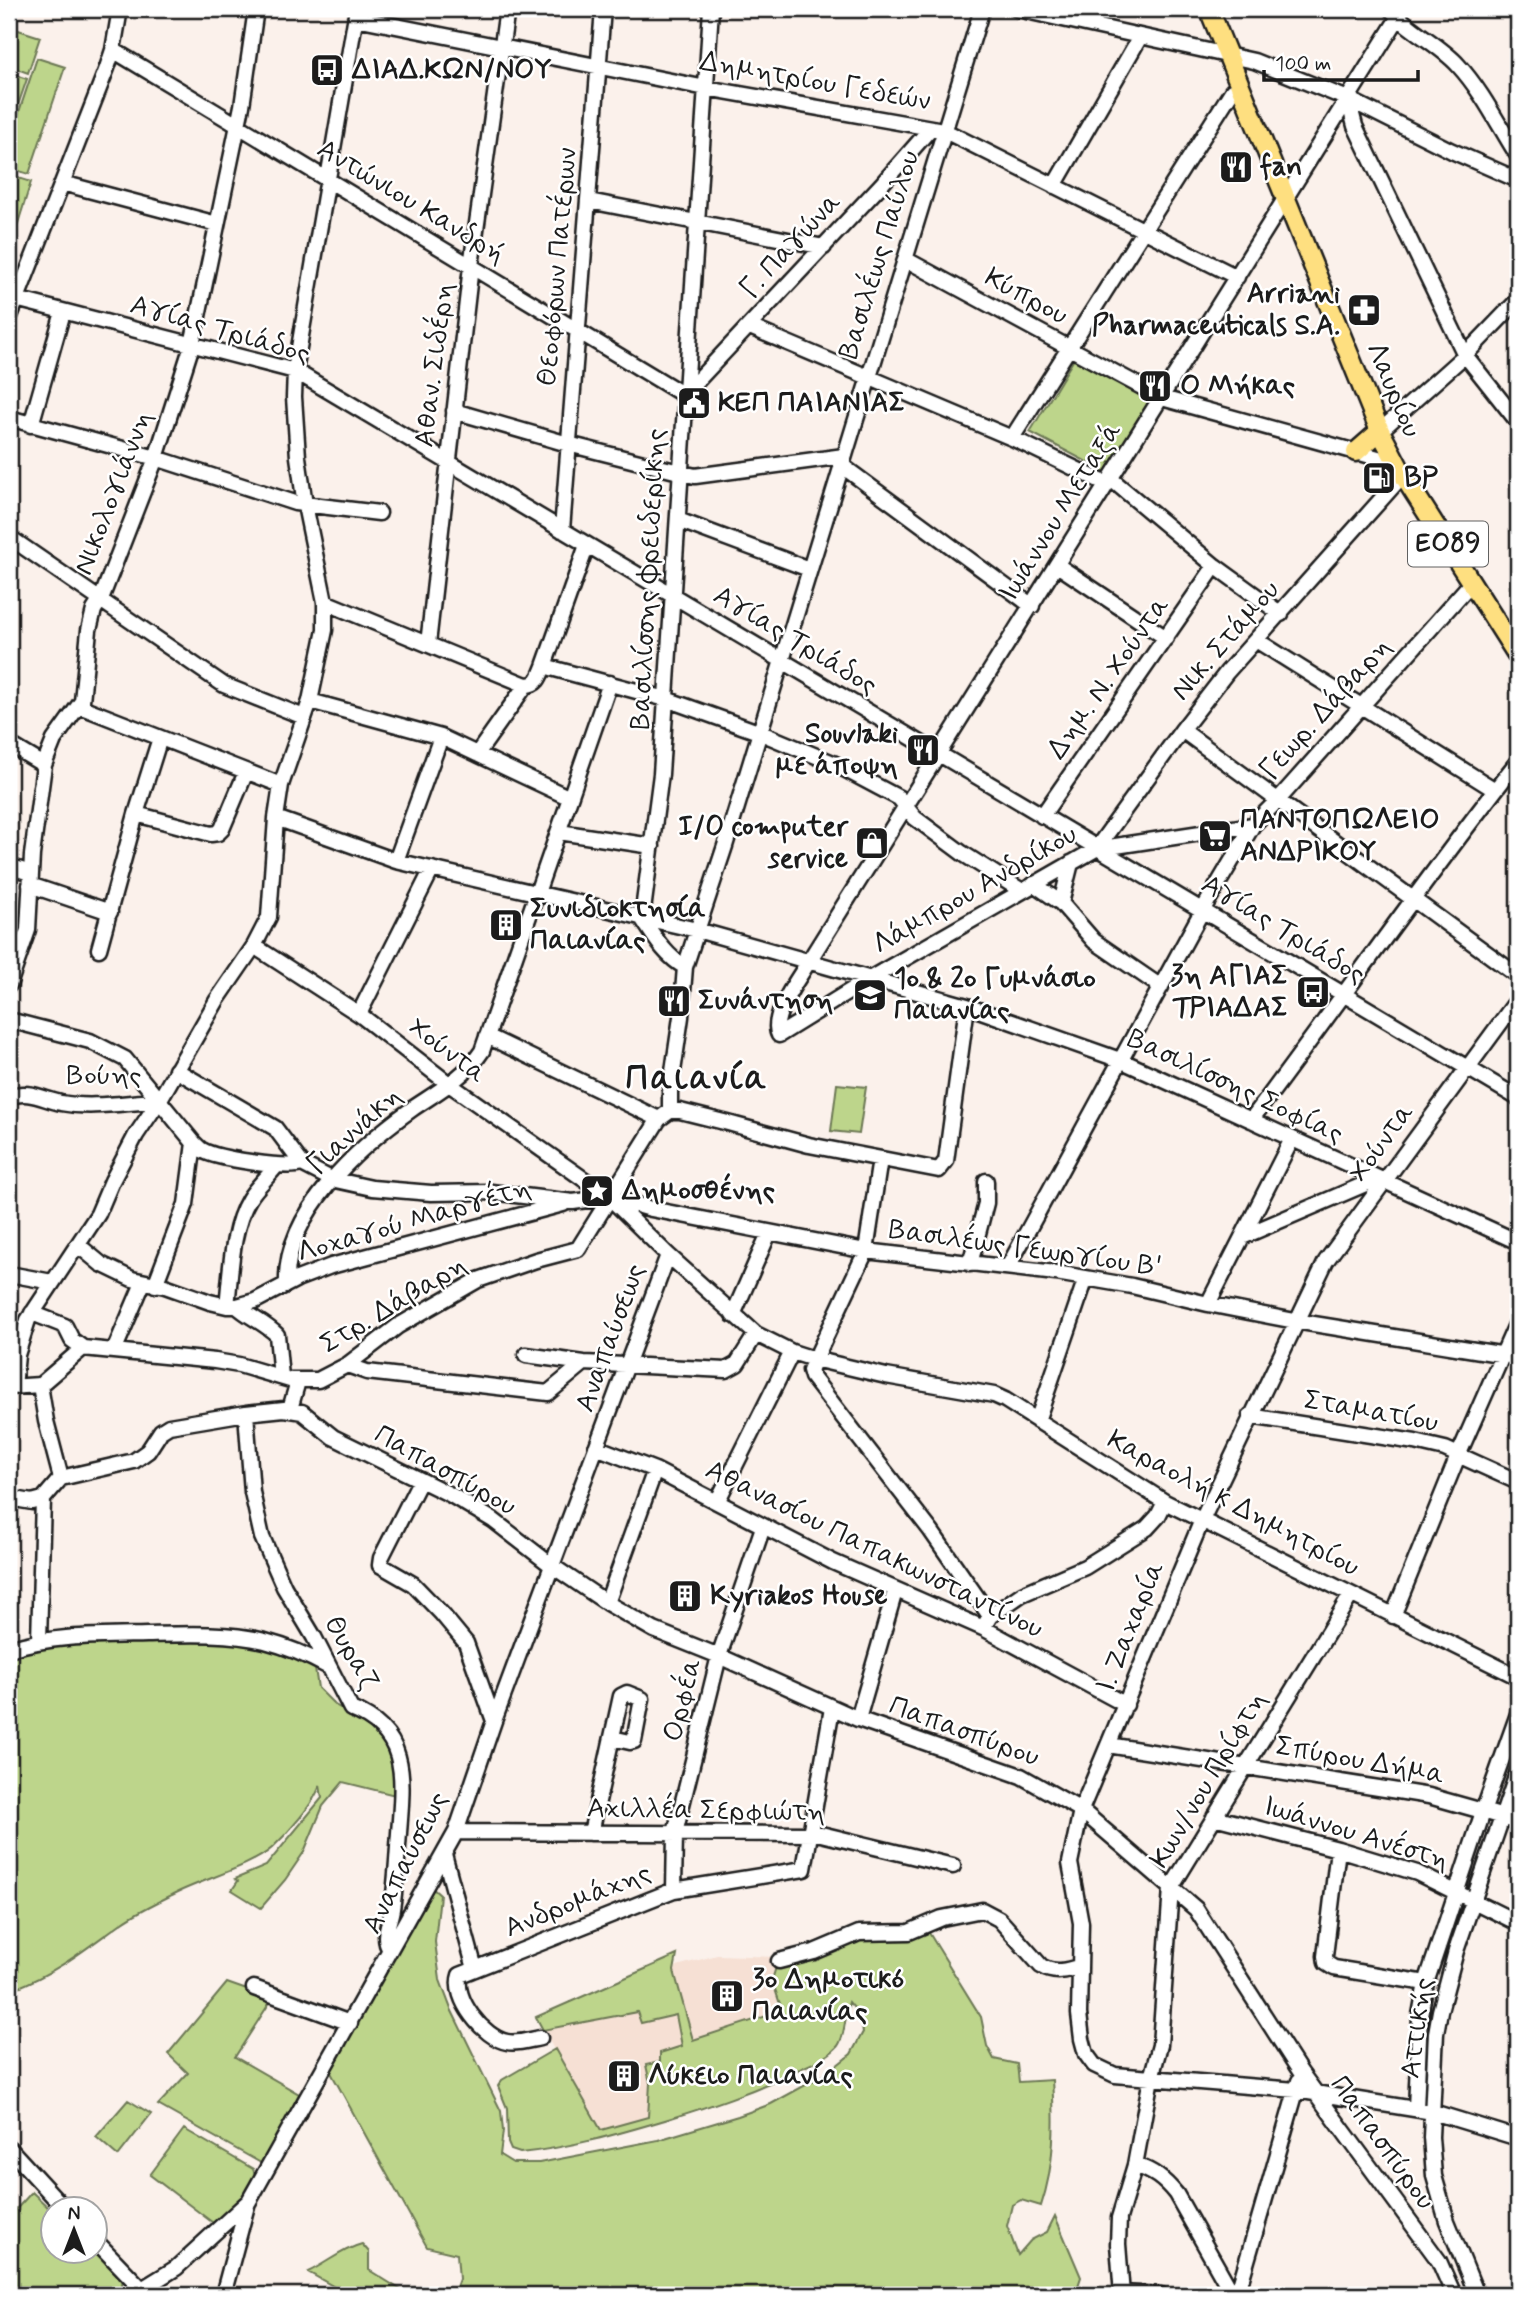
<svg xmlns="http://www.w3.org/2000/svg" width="1527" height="2304" viewBox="0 0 1527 2304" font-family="Mynerve,sans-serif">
<rect width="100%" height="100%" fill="#fbf1eb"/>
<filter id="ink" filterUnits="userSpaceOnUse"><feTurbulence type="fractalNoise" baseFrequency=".0143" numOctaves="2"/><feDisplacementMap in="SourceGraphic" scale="14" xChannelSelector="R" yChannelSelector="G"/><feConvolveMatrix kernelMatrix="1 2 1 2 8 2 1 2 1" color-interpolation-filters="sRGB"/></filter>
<g filter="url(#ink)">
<path fill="#f6e0d4" d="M717 1955 777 1957 772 1980 781 2007 779 2012 693 2041 674 1971 677 1966Z
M638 2012 641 2023 676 2015 682 2047 660 2053 661 2062 647 2065 650 2083 649 2117 600 2130 543 2030Z"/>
<path fill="#bdd58b" stroke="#6c7854" stroke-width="2" d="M9 27 40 37 28 73 9 66Z
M37 58 65 67 29 174 9 168V142Z
M9 73 27 79 9 131Z
M9 175 31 182 13 239 9 238Z
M1074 359 1150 400 1106 472 1030 432Z
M837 1084 866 1087 859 1134 831 1131Z
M199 1638 262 1644 314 1662 318 1688 335 1705 373 1727 393 1751 399 1796 343 1782 323 1806 304 1852 285 1880 261 1908 232 1890 238 1881 235 1879 266 1866 322 1798 320 1785C314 1804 287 1834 272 1848 251 1867 197 1881 170 1896 154 1904 137 1912 123 1922 85 1949 58 1972 14 1989L9 1987V1653L34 1646Z
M431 1887 440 1895 435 1942 440 1980 451 2009 501 2111 503 2131 500 2155 513 2163H539L658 2140 738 2116 771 2104 826 2074 851 2054 863 2032 859 2014 849 2002C845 2014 845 2040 836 2048 825 2059 809 2065 795 2071 753 2092 710 2106 665 2120 618 2134 569 2148 520 2153L511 2150 508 2143 507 2108 498 2086 502 2080 555 2049 601 2130 648 2117 650 2083 646 2065 660 2062V2053L682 2046 676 2015 641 2023 637 2012 543 2030 536 2017 677 1955 674 1971 693 2040 779 2012 781 2007 772 1980 776 1967 836 1944 926 1928 981 2017 987 2046 994 2059 1017 2064 1019 2082 1052 2080C1055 2123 1055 2164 1041 2206L1021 2200 1012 2205 1007 2226 1018 2255 1031 2240 1047 2232 1055 2216 1081 2277 1075 2295H453L459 2279 457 2254 427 2247 329 2069Z
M227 1983 272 1999 235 2057 299 2094 274 2144 261 2163 158 2105 188 2073 168 2054Z
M128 2100 151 2114 118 2156 96 2137Z
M184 2129 253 2169 255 2175 246 2196 217 2226 150 2175Z
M32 2192 52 2211V2252L95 2250 123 2276 121 2295H9V2217Z
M362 2244 369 2252V2270L409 2295H349L308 2272C327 2263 342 2249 362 2244Z"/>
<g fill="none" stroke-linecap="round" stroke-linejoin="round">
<g stroke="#1c1c1c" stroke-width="19">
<path id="minor" d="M1017 9 1254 61 1348 99 1452 151 1518 180
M1391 9C1406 29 1439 44 1458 65 1482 91 1499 126 1518 156
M356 18 706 88 943 130 1237 277
M113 50 684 395 881 185 931 128
M1348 99 1355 126 1465 355 1518 422
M62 183 217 224
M1054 186 1140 37
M589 201 824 247
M905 259 1162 398 1396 463
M16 299 295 371 1518 1098
M9 319 107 68 113 50 120 9
M750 327 1012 438 1107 484
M454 411 568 444 695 476 844 456
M9 418 156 458 295 503 379 513
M31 425 63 312
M1380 431 1465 355 1518 300
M1012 438 1232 91 1241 88
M841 465 1032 606
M1111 479 1215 566 1281 614
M678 520 809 569
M562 530 603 9
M9 537 224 685 304 717
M1057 565 1166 638
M325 602 526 685
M1256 640 1495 790
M428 644 471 266 507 9
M544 666 666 699 761 733 833 763 899 798 915 818 962 853 1022 891
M310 701 441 737 570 798
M79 706 281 785
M1182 730 1518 976
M9 744 44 765
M477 754 526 685C538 685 540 676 544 666L587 545
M136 814 211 834 218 833 222 829 246 772
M1042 816 1215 566
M276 818 396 861 697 930 967 1006 1120 1060 1518 1242
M1253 825 1096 849 871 978 779 1035C769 1017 799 978 809 961L1398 18
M559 832 652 846
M1096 849 1182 730 1227 672 1403 475
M396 861 441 737
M9 866 30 873
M1034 884 1061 903 1094 941 1161 987
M30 885 110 912
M1061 903 1071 863
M254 946 359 1014 449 1084 609 1197 668 1255 756 1334 792 1352 814 1359 886 1376 994 1395 1005 1400 1165 1502 1518 1677
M99 949 136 814 160 738
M685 967C665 956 654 936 642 918L661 774 711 9
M9 985 28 930 32 855 44 765 54 740 82 701 89 630 94 610 101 599 156 458 192 345 242 106 256 9
M1518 999 1326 1261 1202 1520 1081 1810 1070 1863 1081 1923 1079 2014 1082 2039 1086 2054 1094 2065 1115 2075 1296 2090 1433 2112 1518 2138
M359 1014 432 869
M9 1020 90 1041 125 1059 194 1143 186 1204 155 1285
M487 1036 659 1119
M176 1070 275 1128 302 1164 331 1179 372 1188 431 1193 491 1192 573 1202 609 1197 651 1209 866 1251 1056 1273 1132 1286 1208 1304 1295 1321 1518 1357
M9 1097C28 1089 42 1099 61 1103 93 1109 127 1102 159 1101
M670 1111V1092L681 1017 685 967 725 846 982 9
M670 1111H680L728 1123 809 1145 939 1170 946 1161 967 1006
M1251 1120C1341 1001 1425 878 1518 761
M194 1143C195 1144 200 1149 202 1150 217 1159 287 1169 302 1164
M880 1159 866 1251 810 1370 812 1377 931 1531 990 1616 983 1628
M1242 1237 1377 1179
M78 1245 101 1264 132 1279 165 1286 210 1302 227 1306H237L255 1301 297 1279 331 1266 563 1204
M970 1264 986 1203V1181
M1008 1267 1202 911 1253 825 1278 800 1472 582
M9 1274 52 1282
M287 1283C284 1213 360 1146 412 1109 437 1092 465 1077 482 1051L610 683
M1208 1304 1292 1139
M227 1306C231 1272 231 1229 249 1199 256 1187 269 1176 277 1165
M237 1306C249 1317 265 1323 277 1335L281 1377
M32 1313 65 1326 72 1340 83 1348
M733 1315 769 1233
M114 1351 143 1283
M526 1355 584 1363 726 1370 737 1364 756 1334
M347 1365 367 1372 548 1393 584 1363
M40 1385 46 1421 61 1478
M9 1387 40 1385 83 1348 215 1361 239 1365 290 1380H318L347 1365 398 1326 478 1280 536 1260 578 1249 659 1119 670 1111
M14 1387 17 1355 28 1320 98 1214 112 1181 136 1135 159 1101 217 1000 254 946 269 917 276 818 281 785 310 701 325 630V602L305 505 298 457 294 397 295 371 357 9
M290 1409 298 1381
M246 1413 252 1492 262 1537 284 1587 314 1637 351 1709C410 1732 403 1779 399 1833 397 1858 396 1884 392 1909 390 1923 381 1937 390 1950
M1250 1416 1415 1442 1445 1449 1518 1482
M1037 1421 1086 1278
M596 1447 655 1470 833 1562 983 1628 1126 1705
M420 1481 381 1558 380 1565 413 1584 442 1614 466 1643 494 1721
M9 1498 32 1502 43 1499 61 1478 134 1461 148 1451 161 1431 169 1426 246 1413 284 1409 302 1412 333 1437 451 1495 493 1520 551 1565 607 1603 654 1630 719 1656 858 1719 1021 1776 1081 1810 1196 1909 1301 2073 1439 2261 1454 2295
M717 1502 792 1352
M607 1603 655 1470
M990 1616 1022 1594 1085 1567 1147 1528 1158 1516 1165 1502
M1393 1616 1458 1456 1518 1320
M39 1641 43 1499
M9 1649C53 1635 101 1636 147 1635 185 1634 227 1632 265 1641 288 1647 309 1656 329 1667
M858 1719 895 1591
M1108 1745 1429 1796 1518 1821
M1214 1817 1338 1849 1417 1873 1518 1923
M456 1832 821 1834 953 1866
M591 1833 621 1696 627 1693 642 1699 634 1741 630 1742 612 1738
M1338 1849 1325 1956 1326 1963 1334 1968 1426 1983
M444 1854 475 1969
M674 1890 675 1833 719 1656 763 1527
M779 1961 814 1952 859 1933 909 1932 942 1918 982 1910 999 1919 1041 1966C1054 1974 1067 1971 1080 1966
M254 1988 350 2023
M540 2038C529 2040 518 2044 507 2042 484 2038 452 1998 460 1975L674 1890 804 1869 832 1708
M1416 2109 1420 2015 1426 1983 1484 1809 1518 1714
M9 2148 66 2210
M1135 2165C1153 2171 1164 2179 1176 2194L1233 2295
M94 2239 142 2289 176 2268 249 2201 456 1832 494 1721 668 1255
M1121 2293 1161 2295
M223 2295 248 2202
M1122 2295 1118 2244 1119 2218 1135 2165 1151 2078 1160 2045 1171 1888 1351 1595
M1237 2295 1299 2081
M1477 2295 1447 2221 1434 2176 1431 2137 1436 2033 1440 2011 1456 1951 1518 1771"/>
</g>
<g stroke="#1c1c1c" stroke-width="23">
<path id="major" d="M1209 9 1380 431 1403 475 1518 656
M1356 452 1380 431"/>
</g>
<use href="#minor" stroke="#fff" stroke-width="14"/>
<use href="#major" stroke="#fedf80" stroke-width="18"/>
</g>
</g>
<defs>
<g id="bus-square" transform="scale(1.75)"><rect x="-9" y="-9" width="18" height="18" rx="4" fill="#1c1c1c" stroke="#fff"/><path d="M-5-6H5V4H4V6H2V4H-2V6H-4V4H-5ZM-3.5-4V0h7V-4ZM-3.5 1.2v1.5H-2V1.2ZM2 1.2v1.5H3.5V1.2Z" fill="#fff"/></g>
<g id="restaurant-square" transform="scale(1.75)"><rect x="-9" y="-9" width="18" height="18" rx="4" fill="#1c1c1c" stroke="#fff"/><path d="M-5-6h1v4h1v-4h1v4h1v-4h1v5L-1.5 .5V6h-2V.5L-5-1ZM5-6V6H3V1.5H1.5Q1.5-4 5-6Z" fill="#fff"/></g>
<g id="pharmacy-square" transform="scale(1.75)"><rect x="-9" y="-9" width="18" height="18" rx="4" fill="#1c1c1c" stroke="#fff"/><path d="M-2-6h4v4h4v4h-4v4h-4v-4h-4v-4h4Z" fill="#fff"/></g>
<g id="civic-square" transform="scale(1.75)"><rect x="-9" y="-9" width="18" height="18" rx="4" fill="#1c1c1c" stroke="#fff"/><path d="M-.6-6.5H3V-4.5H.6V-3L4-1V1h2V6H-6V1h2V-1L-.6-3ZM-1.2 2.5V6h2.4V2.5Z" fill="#fff"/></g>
<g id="fuel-square" transform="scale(1.75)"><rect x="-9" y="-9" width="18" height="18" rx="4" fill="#1c1c1c" stroke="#fff"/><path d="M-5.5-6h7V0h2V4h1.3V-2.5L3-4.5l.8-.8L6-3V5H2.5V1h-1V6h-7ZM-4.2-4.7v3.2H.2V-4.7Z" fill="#fff"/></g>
<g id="supermarket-square" transform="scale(1.75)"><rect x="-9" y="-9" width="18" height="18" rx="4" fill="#1c1c1c" stroke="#fff"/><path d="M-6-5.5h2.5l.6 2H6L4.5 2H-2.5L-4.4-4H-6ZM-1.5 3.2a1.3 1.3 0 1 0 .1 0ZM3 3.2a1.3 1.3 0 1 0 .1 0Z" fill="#fff"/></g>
<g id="shop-square" transform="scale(1.75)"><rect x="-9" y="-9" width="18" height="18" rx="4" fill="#1c1c1c" stroke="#fff"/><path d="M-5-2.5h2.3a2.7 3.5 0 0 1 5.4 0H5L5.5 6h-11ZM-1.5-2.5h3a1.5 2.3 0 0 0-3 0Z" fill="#fff"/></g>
<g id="building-square" transform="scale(1.75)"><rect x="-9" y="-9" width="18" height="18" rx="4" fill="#1c1c1c" stroke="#fff"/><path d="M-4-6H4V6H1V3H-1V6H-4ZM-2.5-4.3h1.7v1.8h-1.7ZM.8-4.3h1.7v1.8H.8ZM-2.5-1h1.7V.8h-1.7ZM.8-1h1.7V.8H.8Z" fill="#fff"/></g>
<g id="school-square" transform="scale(1.75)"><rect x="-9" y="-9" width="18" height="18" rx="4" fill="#1c1c1c" stroke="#fff"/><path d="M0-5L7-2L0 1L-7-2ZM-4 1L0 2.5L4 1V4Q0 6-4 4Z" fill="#fff"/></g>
<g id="sight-square" transform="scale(1.75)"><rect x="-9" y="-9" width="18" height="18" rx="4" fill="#1c1c1c" stroke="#fff"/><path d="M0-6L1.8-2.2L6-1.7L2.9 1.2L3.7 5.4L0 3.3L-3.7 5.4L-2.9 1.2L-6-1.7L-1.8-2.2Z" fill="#fff"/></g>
</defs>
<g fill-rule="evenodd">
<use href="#bus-square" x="327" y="70"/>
<use href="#restaurant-square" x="1236" y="167"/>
<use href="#pharmacy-square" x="1364" y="310"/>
<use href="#restaurant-square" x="1155" y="386"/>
<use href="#civic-square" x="694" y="403"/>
<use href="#fuel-square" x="1379" y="478"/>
<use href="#restaurant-square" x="923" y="750"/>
<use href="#supermarket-square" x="1215" y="836"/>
<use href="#shop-square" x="872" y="843"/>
<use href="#building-square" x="506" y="925"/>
<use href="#bus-square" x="1313" y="992"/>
<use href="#school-square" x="870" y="995"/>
<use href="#restaurant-square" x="674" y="1001"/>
<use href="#sight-square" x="597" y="1191"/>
<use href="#building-square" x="685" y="1596"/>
<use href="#building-square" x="727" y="1996"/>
<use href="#building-square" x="624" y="2076"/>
</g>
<g text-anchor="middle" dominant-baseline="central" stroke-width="5" stroke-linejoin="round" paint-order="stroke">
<rect fill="#fff" stroke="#606060" stroke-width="2" x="1408" y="521.5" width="80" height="45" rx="5"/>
<g font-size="26" font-weight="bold" fill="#1c1c1c">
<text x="1448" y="544">ΕΟ89</text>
</g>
<g font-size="28" font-weight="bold" fill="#1c1c1c" stroke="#fff" text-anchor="start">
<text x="352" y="70">ΔΙΑΔ.ΚΩΝ/ΝΟΥ</text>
<text x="1260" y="167">fan</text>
<text x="1340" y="294" text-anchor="end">Arriani<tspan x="1340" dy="32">Pharmaceuticals S.A.</tspan></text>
<text x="1180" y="386">Ο Μήκας</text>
<text x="718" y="403">ΚΕΠ ΠΑΙΑΝΙΑΣ</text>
<text x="1404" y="478">BP</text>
<text x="898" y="734" text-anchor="end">Souvlaki<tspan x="898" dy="32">με άποψη</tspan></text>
<text x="1240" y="820">ΠΑΝΤΟΠΩΛΕΙΟ<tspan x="1240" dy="32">ΑΝΔΡΙΚΟΥ</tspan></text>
<text x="848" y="827" text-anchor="end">I/O computer<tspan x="848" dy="32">service</tspan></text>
<text x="530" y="909">Συνιδιοκτησία<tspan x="530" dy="32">Παιανίας</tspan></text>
<text x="1288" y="976" text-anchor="end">3η ΑΓΙΑΣ<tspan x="1288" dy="32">ΤΡΙΑΔΑΣ</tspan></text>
<text x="894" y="979">1ο &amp; 2ο Γυμνάσιο<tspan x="894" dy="32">Παιανίας</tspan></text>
<text x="698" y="1001">Συνάντηση</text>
<text x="622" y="1191">Δημοσθένης</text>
<text x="710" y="1596">Kyriakos House</text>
<text x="752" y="1980">3ο Δημοτικό<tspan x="752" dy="32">Παιανίας</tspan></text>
<text x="648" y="2076">Λύκειο Παιανίας</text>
</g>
<g font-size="28" fill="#1c1c1c" stroke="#fff">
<text transform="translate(815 82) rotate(10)">Δημητρίου Γεδεών</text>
<text transform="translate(411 202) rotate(31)">Αντώνιου Κανδρή</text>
<text transform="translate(791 246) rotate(-47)">Γ. Παγώνα</text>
<text transform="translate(880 255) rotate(-73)">Βασιλέως Παύλου</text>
<text transform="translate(558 267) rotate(-85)">Θεοφόρων Πατέρων</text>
<text transform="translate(1026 297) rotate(28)">Κύπρου</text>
<text transform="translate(220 330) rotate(16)">Αγίας Τριάδος</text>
<text transform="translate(435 365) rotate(-83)">Αθαν. Σιδέρη</text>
<text transform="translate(1393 390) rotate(67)">Λαυρίου</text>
<text transform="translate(114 493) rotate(-69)">Νικολογιάννη</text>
<text transform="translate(1061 512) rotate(-58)">Ιωάννου Μεταξά</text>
<text transform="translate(649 579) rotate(-87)">Βασιλίσσης Φρειδερίκης</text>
<text transform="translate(795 641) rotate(31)">Αγίας Τριάδος</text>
<text transform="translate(1226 641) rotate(-49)">Νικ. Στάμου</text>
<text transform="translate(1109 678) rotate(-55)">Δημ. Ν. Χούντα</text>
<text transform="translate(1326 709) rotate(-48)">Γεωρ. Δάβαρη</text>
<text transform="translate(975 890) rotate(-30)">Λάμπρου Ανδρίκου</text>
<text transform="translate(1283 930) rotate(31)">Αγίας Τριάδος</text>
<text transform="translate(447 1051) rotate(37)">Χούντα</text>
<text x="104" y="1076">Βούης</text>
<text transform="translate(1235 1087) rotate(25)">Βασιλίσσης Σοφίας</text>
<text transform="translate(355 1131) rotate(-42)">Γιαννάκη</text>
<text transform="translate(1382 1143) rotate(-54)">Χούντα</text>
<text transform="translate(414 1221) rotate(-16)">Λοχαγού Μαργέτη</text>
<text transform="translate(1025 1249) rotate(8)">Βασιλέως Γεωργίου Β'</text>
<text transform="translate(394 1305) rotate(-31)">Στρ. Δάβαρη</text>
<text transform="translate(611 1338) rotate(-70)">Αναπαύσεως</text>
<text transform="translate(1371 1412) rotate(10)">Σταματίου</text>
<text transform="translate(445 1471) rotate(29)">Παπασπύρου</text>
<text transform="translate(1233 1504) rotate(28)">Καραολή κ Δημητρίου</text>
<text transform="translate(874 1550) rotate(26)">Αθανασίου Παπακωνσταντίνου</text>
<text transform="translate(1131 1627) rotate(-68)">Ι. Ζαχαρία</text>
<text transform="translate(351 1653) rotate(59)">Θυραζ</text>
<text transform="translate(683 1700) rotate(-76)">Ορφέα</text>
<text transform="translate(964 1732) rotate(20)">Παπασπύρου</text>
<text transform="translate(1360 1761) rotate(10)">Σπύρου Δήμα</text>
<text transform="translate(1209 1780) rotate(-59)">Κων/νου Πρίφτη</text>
<text transform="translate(706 1811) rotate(1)">Αχιλλέα Σερφιώτη</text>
<text transform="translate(1356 1834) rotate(17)">Ιωάννου Ανέστη</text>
<text transform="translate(406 1863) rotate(-63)">Αναπαύσεως</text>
<text transform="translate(578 1901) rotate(-22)">Ανδρομάχης</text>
<text transform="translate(1418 2028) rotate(-82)">Αττικής</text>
<text transform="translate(1382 2143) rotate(54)">Παπασπύρου</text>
</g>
<g font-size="35" font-weight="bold" letter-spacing="2" fill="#1c1c1c" stroke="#fff">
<text x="697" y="1079">Παιανία</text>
</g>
</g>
<rect width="1527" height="2304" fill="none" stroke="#fff" stroke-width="35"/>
<rect x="18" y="18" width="1492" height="2269" fill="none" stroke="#1c1c1c" stroke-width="2.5" filter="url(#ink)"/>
<g transform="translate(74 2230)"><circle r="33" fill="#ffffff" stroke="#a4a4a4" stroke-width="2"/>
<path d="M0-5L12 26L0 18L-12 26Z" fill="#1c1c1c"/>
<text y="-10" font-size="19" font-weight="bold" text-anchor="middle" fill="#1c1c1c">N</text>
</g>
<path d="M1264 70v10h154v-10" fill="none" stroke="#1c1c1c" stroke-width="3.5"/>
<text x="1275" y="70" font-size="21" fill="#1c1c1c" stroke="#ffffff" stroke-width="5" paint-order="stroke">100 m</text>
</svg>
